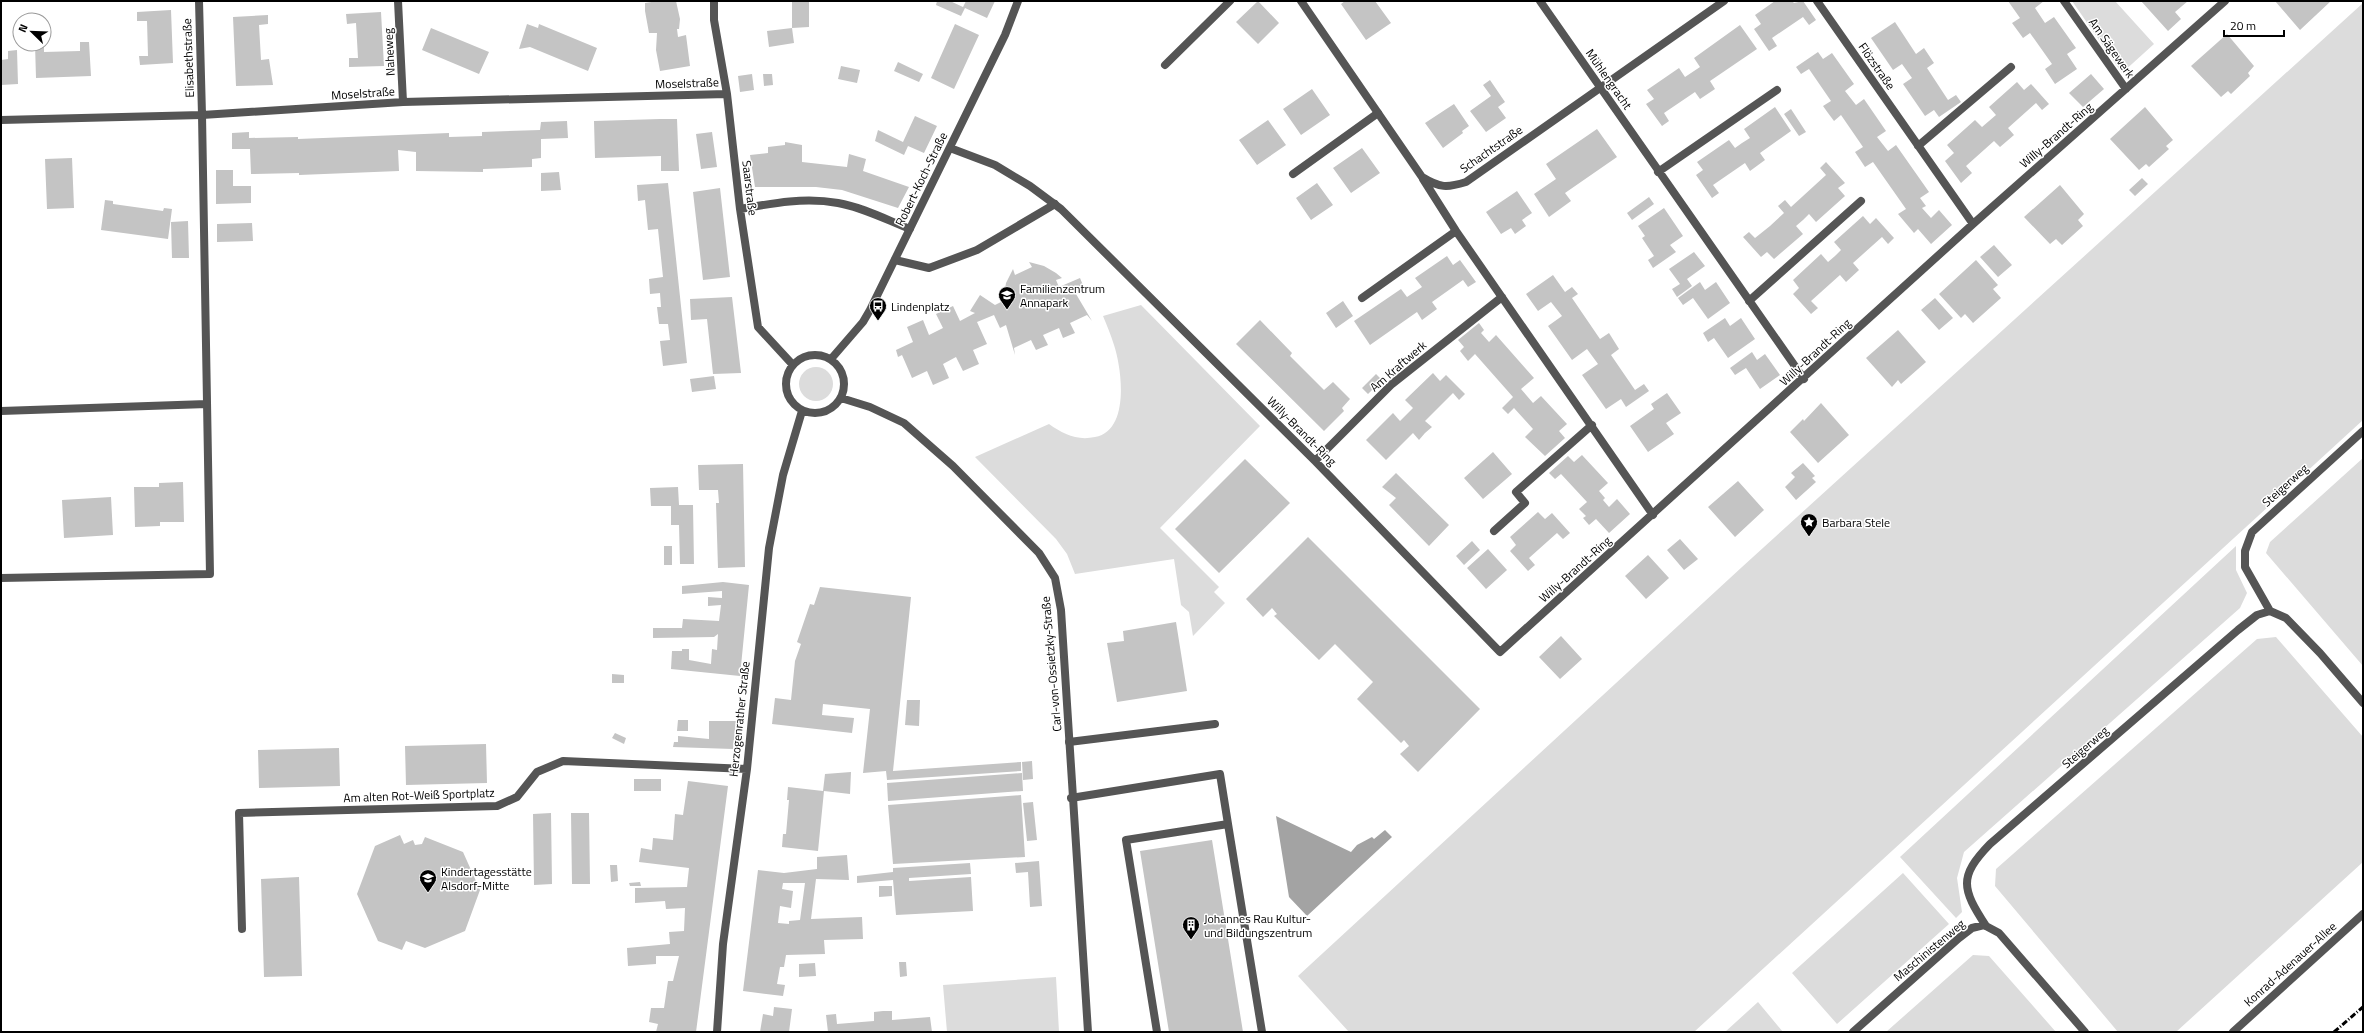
<svg xmlns="http://www.w3.org/2000/svg" width="2364" height="1033" viewBox="0 0 2364 1033" font-family="'Titillium Web',sans-serif">
<rect width="100%" height="100%" fill="#fff"/>
<path fill="#dcdcdc" d="M2072 1H2115L2154 44 2122 73Z
M2363 3V420L1694 1032H1349L1298 976 1742 567Z
M1141 305 1260 426 1160 528 1219 587 1214 592 1225 603 1193 636 1189 612 1181 605 1174 559 1075 574 1067 554 1056 539 975 457 1049 424C1063 434 1077 441 1095 437 1130 431 1122 369 1114 345 1111 335 1107 326 1103 316Z
M799 384a17 17 0 1 1 34 0a17 17 0 1 1-34 0Z
M2363 458V666L2266 553 2270 542Z
M2236 546V570L2247 593 2240 608 1964 852 1957 878 1962 912 1956 918 1900 857Z
M2276 637 2363 737V862L2176 1032H2118L1995 886 1996 869 2257 639Z
M1903 873 1949 924 1837 1024 1792 973Z
M1973 955 1989 956 2056 1032H1886Z
M1056 977 1059 1032H947L943 985Z
M1758 1002 1783 1032H1725Z"/>
<path fill="#a3a3a3" d="M1276 816 1351 852 1357 845 1372 837 1374 839 1385 830 1392 837 1307 916 1289 897Z"/>
<path fill="#c4c4c4" fill-rule="evenodd" d="M658 1H676L680 19 679 29H677L678 37 686 35 690 66 660 71 656 50 657 33H649L645 11V3Z
M792 1H809V27L792 28Z
M937 1H950L963 7 966 1H995L987 18 965 8 961 16 936 5Z
M1258 1 1279 23 1258 44 1236 22Z
M1345 1H1375L1391 23 1366 40 1341 4Z
M1775 1H1792L1794 3 1803 1 1816 20 1809 25 1803 17 1772 38 1777 46 1769 51 1754 29 1761 24 1755 15Z
M2008 1H2044L2035 8 2045 23 2054 17 2076 48 2067 54 2077 69 2055 84 2045 69 2052 64 2030 33 2023 38 2012 23 2020 18Z
M2141 1H2188L2175 12 2181 19 2168 31Z
M2275 1H2331L2300 30Z
M171 10 173 63 140 65 139 56H148L147 21H137V12Z
M381 12 384 66 349 67V58H358L356 23 347 24 346 14Z
M268 15V24L259 25 261 60 269 59 273 85 236 86 233 17Z
M1895 22 1916 54 1924 48 1934 63 1927 68 1948 100 1956 95 1961 102 1939 117 1934 110 1925 116 1903 84 1912 78 1902 64 1893 70 1871 38Z
M527 24 538 28 539 24 597 48 588 71 530 47 519 49Z
M955 24 979 35 954 89 931 78Z
M1740 25 1757 49 1710 81 1715 89 1700 99 1695 92 1664 113 1669 121 1662 126 1646 104 1654 99 1647 90 1679 68 1685 77 1700 67 1694 58Z
M431 28 489 52 479 74 422 50Z
M792 28 794 43 769 47 767 31Z
M2227 34 2254 66 2248 73 2250 76 2231 94 2228 91 2221 97 2191 66Z
M80 42H89L91 76 36 78 35 44H44V52L80 51Z
M17 50 18 84 1 85V60L8 59V51Z
M1818 52 1823 59 1832 53 1854 84 1845 91 1856 105 1864 99 1886 131 1877 137 1888 151 1896 145 1929 192 1920 198 1926 206 1922 208 1931 218 1939 210 1952 225 1931 244 1918 229 1914 233 1898 214 1906 209 1873 162 1865 167 1855 152 1863 147 1841 115 1834 121 1828 113 1823 106 1831 101 1809 69 1801 74 1796 67Z
M898 62 923 74 919 82 894 71Z
M841 66 860 70 857 83 838 79Z
M752 74 754 90 740 92 738 76Z
M763 74H772L773 85 764 86Z
M2091 74 2104 89 2083 107 2069 93Z
M1490 80 1505 102 1498 107 1506 118 1486 132 1470 111 1491 96 1483 85Z
M2017 82 2024 90 2031 84 2049 104 2042 110 2036 103 2008 128 2014 135 2000 147 1994 141 1966 166 1972 173 1961 183 1945 161 1954 153 1947 145 1975 120 1982 127 1996 115 1989 107Z
M1312 89 1330 115 1301 135 1283 109Z
M1454 104 1469 126 1462 131 1463 133 1443 148 1425 123Z
M1775 107 1791 131 1760 153 1765 160 1750 171 1745 163 1713 185 1719 193 1712 198 1696 175 1703 170 1697 162 1729 140 1735 148 1742 143 1750 138 1744 129Z
M2145 107 2173 140 2166 146 2169 149 2149 167 2146 164 2139 170 2110 139Z
M1791 109 1806 132 1799 136 1784 114Z
M915 116 937 126 924 153 908 146 904 155 875 141 878 130 903 142Z
M660 119H677L679 171H661V156L595 158 594 121Z
M1268 120 1286 145 1257 165 1239 140Z
M567 121 568 138 541 139V158L532 159V167L483 169V172L416 171V152L398 150 399 171 299 175V173L251 174 250 149H232V133L249 132V138L298 137V139L449 133V137L482 136V132L540 130 541 122Z
M1597 129 1617 157 1565 193 1571 201 1549 217 1534 194 1556 179 1546 164Z
M712 132 717 167 701 169 696 134Z
M785 142 802 145V162L847 167 849 154 866 159 863 171 909 187 898 208 842 190 816 187H755L750 155 768 153V147L785 145Z
M1362 148 1380 173 1351 193 1333 168Z
M72 158 74 208 47 209 45 159Z
M1826 162 1845 183 1838 188 1845 196 1816 222 1809 214 1803 220 1796 226 1803 234 1774 259 1767 252 1761 257 1743 237 1749 232 1755 238 1770 226 1784 213 1778 206 1785 200 1791 207 1826 175 1820 168Z
M216 170H233V186H251V203L216 204Z
M559 172 561 190 541 191V173Z
M2142 178 2148 184 2135 196 2129 190Z
M668 183 687 363 663 366 660 341 670 340 668 324H659L657 307H661L660 293 650 294 649 279 663 277 658 229 648 230 645 200 638 201 637 185Z
M1317 183 1333 205 1311 220 1296 198Z
M2060 185 2084 214 2078 220 2083 226 2062 245 2056 239 2050 244 2024 217Z
M720 188 730 277 703 280 693 192Z
M1517 191 1532 213 1522 220 1526 226 1515 234 1511 228 1501 234 1486 212Z
M1649 197 1654 204 1632 220 1627 213Z
M105 200 113 201V204L163 211 164 208 172 209 168 239 101 230Z
M1664 208 1683 236 1670 245 1676 252 1653 268 1648 260 1654 256 1642 238 1645 236 1638 226Z
M1863 216 1870 224 1876 218 1894 238 1888 244 1882 237 1853 263 1859 270 1846 282 1840 275 1811 301 1818 308 1811 314 1793 294 1799 288 1793 280 1821 254 1828 262 1835 256 1841 250 1834 242Z
M188 221 189 258H172L171 222Z
M252 223 253 241 217 242V224Z
M1994 245 2012 265 1998 277 1980 257Z
M1694 252 1705 266 1687 279 1692 286 1677 297 1672 289 1680 284 1669 269Z
M1447 256 1453 265 1460 260 1476 282 1468 287 1463 280 1432 302 1437 309 1422 320 1417 312 1370 345 1354 321 1401 289 1407 297 1422 287 1415 278Z
M1976 260 1998 285 1993 289 2001 298 1973 323 1965 314 1961 318 1939 294Z
M1029 262 1044 266 1056 273 1062 278 1056 280 1059 287 1080 278 1085 290 1076 294 1092 321 1087 315 1070 323 1075 333 1063 338 1059 328 1043 335 1048 345 1036 350 1031 340 1014 348 1015 355 1006 325 1000 328 994 315 977 322 987 344 973 350 979 364 963 371 956 357 943 364 949 378 933 385 927 371 912 378 902 355 898 357 896 350 913 342 907 327 923 320 929 335 943 328 936 314 953 306 960 321 975 313 970 311 980 295 995 305 1003 301 1006 283 1013 269 1015 275 1032 267Z
M1553 275 1565 292 1572 287 1578 294 1572 298 1600 339 1609 333 1619 349 1611 355 1635 390 1644 384 1649 391 1626 407 1621 399 1606 409 1582 375 1598 364 1587 349 1572 360 1548 326 1562 316 1551 302 1538 311 1526 294Z
M1700 282 1705 290 1716 282 1730 303 1708 319 1693 298 1683 305 1678 298Z
M732 297 741 373 713 374 707 319 691 320 690 299Z
M1935 298 1953 318 1939 330 1921 310Z
M1343 301 1353 316 1336 328 1326 313Z
M1725 318 1730 326 1741 318 1755 339 1728 358 1714 338 1708 342 1703 333Z
M1260 320 1292 353 1290 356 1324 390 1333 382 1350 399 1342 408 1344 411 1324 431 1236 344Z
M1479 323 1484 330 1481 333 1489 342 1496 335 1534 378 1521 389 1533 403 1541 396 1567 424 1559 431 1565 438 1545 456 1525 437 1533 429 1514 408 1508 414 1502 408 1513 397 1475 354 1468 361 1460 351 1464 347 1458 340Z
M1898 330 1926 362 1901 384 1898 380 1892 387 1866 358Z
M1752 352 1757 360 1765 354 1780 375 1760 389 1746 368 1735 375 1730 368Z
M1433 373 1440 381 1446 375 1465 394 1459 400 1453 393 1425 421 1432 427 1425 433 1419 440 1413 433 1386 460 1366 440 1393 413 1400 421 1413 408 1405 400Z
M1376 374 1382 380 1368 394 1362 388Z
M714 376 716 389 692 392 690 379Z
M1667 393 1681 413 1666 423 1674 434 1648 452 1630 426 1654 409 1651 404Z
M1821 403 1849 435 1818 463 1790 432 1803 419 1804 421Z
M1493 452 1512 474 1483 499 1464 478Z
M1582 455 1608 483 1599 491 1605 498 1603 500 1609 507 1617 499 1630 514 1609 533 1596 519 1589 525 1583 518 1586 516 1579 509 1587 502 1561 474 1555 479 1549 473 1568 456 1574 462Z
M1245 459 1290 503 1219 573 1175 529Z
M1803 463 1815 476 1812 478 1816 482 1796 500 1785 487 1795 477 1791 473Z
M743 464 745 567 718 568 716 503H719L718 490H699L698 465Z
M1396 473 1449 525 1429 546 1389 505 1396 498 1382 487Z
M1738 481 1764 510 1735 537 1708 507Z
M183 482 184 522H160V526L135 527 134 487H159V483Z
M678 487 679 505H693L694 564H680L679 525H671V506H651L650 488Z
M111 497 113 535 64 538 62 500Z
M1538 512 1545 519 1552 513 1570 533 1563 539 1557 533 1529 558 1535 565 1528 571 1510 551 1516 545 1510 537Z
M1308 537 1480 709 1418 772 1400 754 1409 746 1404 740 1401 743 1357 699 1373 682 1335 644 1319 660 1274 616 1277 614 1272 608 1263 617 1246 599Z
M1680 539 1698 559 1684 570 1667 550Z
M1472 541 1480 550 1464 565 1456 556Z
M664 546H672V565H664Z
M1488 549 1507 570 1486 589 1467 568Z
M1648 555 1669 578 1646 599 1625 576Z
M723 582 749 585 740 676 671 669 672 651H682V649H689V660L711 664 712 649 717 650 718 634 714 637 653 638V628H682L683 619 719 621 721 605 708 606V597L722 598V591L682 594V586Z
M820 587 911 597 893 771 1021 762V771L887 780 886 771 863 773 870 709 823 704 822 715 854 718 852 733 772 724 775 698 791 700 795 661 801 644 797 642 810 604 814 605Z
M1176 622 1187 691 1117 702 1107 643 1124 641 1123 631Z
M1561 636 1582 659 1560 679 1539 657Z
M612 674 624 675V683H612Z
M907 700H920L919 726 905 725Z
M678 720H688V731H677Z
M709 721H736L733 749 673 747 674 742H678V736L709 739Z
M615 733 626 738 624 744 612 738Z
M486 744 487 783 406 785 405 746Z
M339 748 340 786 259 788 258 750Z
M1032 761 1033 779 1023 780 1022 762Z
M851 772 850 794 824 791 818 851 782 847 783 834H786L789 800H787L788 787 823 791 825 774Z
M1022 773 1023 791 888 801 887 783Z
M634 779H661V791H634Z
M688 781 728 786 696 1032H656L658 1024 649 1022 651 1008H664L668 981H673L679 956H656V964L628 966 627 948 670 944 669 932 684 931 685 908 666 909 665 901 635 903V888L687 887 689 868 639 862 641 848 652 850 653 838 673 840 675 814 683 815Z
M1021 795 1025 857 893 864 888 805Z
M1033 802 1037 840 1027 841 1023 803Z
M551 813 552 884 534 885 533 814Z
M571 813H589L590 884H572Z
M400 835 404 844 413 840 415 845 422 844 425 837 463 852 480 890 465 931 425 948 406 941 402 950 378 941 357 894 375 846Z
M1212 840 1243 1032H1169L1140 851Z
M847 855 849 880 816 879 811 919 862 917 863 939 824 940 825 954 786 955 784 967H780L777 984 785 985 783 996 743 991 758 870 784 873 817 869V857ZM783 883H805L800 920 789 921V924L778 923 780 906 791 908 793 891 782 889Z
M1039 861 1042 906 1030 907 1028 872 1016 873 1015 863Z
M970 863 971 874 909 878V881L971 877 973 911 896 915 893 880 857 883V876L893 872V868Z
M610 865H617L618 881 611 882Z
M299 877 302 976 264 977 261 879Z
M640 882 641 886H630L629 883Z
M879 886H892V896L879 897Z
M899 962H906L907 976 900 977Z
M815 963 816 976 799 977V964Z
M774 1007 792 1009 789 1032H760L763 1014 773 1016Z
M883 1011H892V1020L930 1017 932 1032H828L826 1015 836 1014 837 1024 874 1021V1012Z"/>
<g fill="none" stroke-linecap="round" stroke-linejoin="round">
<path stroke="#555" stroke-width="8" d="M1165 65 1230 1
M1293 174 1378 113
M895 260 929 268 977 250 1055 204
M1 411 207 404
M1 578 210 574 202 115
M1069 742 1215 724
M1071 798 1220 774 1228 824
M1157 1032 1126 840 1228 824 1262 1032"/>
<path stroke="#555" stroke-width="8" d="M199 1 202 115
M398 1 403 102
M714 1V20L727 94 740 209 758 327 793 365
M1301 1 1422 177C1440 188 1447 188 1466 182L1724 1
M1540 1 1804 379
M1817 1 1973 224
M2064 1 2126 89
M1 120 202 115 403 102 727 94
M1918 146 2011 67
M950 148 995 165 1030 186 1061 209 1315 461 1500 652 1973 224 2225 1
M1658 172 1777 90
M1423 179 1456 231 1653 515
M740 209C773 203 805 197 838 203 862 207 887 220 910 229
M1362 298 1456 231
M1749 301 1861 201
M786 384a29 29 0 1 1 58 0a29 29 0 1 1-58 0Z
M831 359 863 322 870 310 1005 35 1018 1
M841 398 870 407 904 423 953 466 1039 553 1055 578 1061 610 1088 1032
M2363 431 2252 532 2245 551V567L2270 611 2286 618 2320 653 2363 703
M1315 461 1392 384 1502 297
M1494 531 1525 503 1516 492 1592 425
M1986 926C1962 889 1958 877 1990 844L2238 630 2257 615 2270 611
M242 929 239 813 497 806 517 797 537 772 563 761 747 769
M717 1032 723 944 747 769 769 548 783 475 802 411
M1853 1032 1959 938 1972 928 1984 925 1999 933 2085 1032"/>
<path stroke="#555" stroke-width="8" d="M2233 1032 2363 914"/>
<path stroke="#000" stroke-width="3" stroke-dasharray="6 2 1 2" stroke-linecap="butt" d="M2334 1032 2363 1007"/>
</g>
<defs>
<g id="school-pin" transform="scale(0.9)"><path d="M0 17L-7.5 6A9.5 9.5 0 1 1 7.5 6Z" fill="#000" stroke="#fff"/><path d="M0-5L7-2L0 1L-7-2ZM-4 1L0 2.5L4 1V4Q0 6-4 4Z" fill="#fff"/></g>
<g id="bus-pin" transform="scale(0.9)"><path d="M0 17L-7.5 6A9.5 9.5 0 1 1 7.5 6Z" fill="#000" stroke="#fff"/><path d="M-5-6H5V4H4V6H2V4H-2V6H-4V4H-5ZM-3.5-4V0h7V-4ZM-3.5 1.2v1.5H-2V1.2ZM2 1.2v1.5H3.5V1.2Z" fill="#fff"/></g>
<g id="sight-pin" transform="scale(0.9)"><path d="M0 17L-7.5 6A9.5 9.5 0 1 1 7.5 6Z" fill="#000" stroke="#fff"/><path d="M0-6L1.8-2.2L6-1.7L2.9 1.2L3.7 5.4L0 3.3L-3.7 5.4L-2.9 1.2L-6-1.7L-1.8-2.2Z" fill="#fff"/></g>
<g id="building-pin" transform="scale(0.9)"><path d="M0 17L-7.5 6A9.5 9.5 0 1 1 7.5 6Z" fill="#000" stroke="#fff"/><path d="M-4-6H4V6H1V3H-1V6H-4ZM-2.5-4.3h1.7v1.8h-1.7ZM.8-4.3h1.7v1.8H.8ZM-2.5-1h1.7V.8h-1.7ZM.8-1h1.7V.8H.8Z" fill="#fff"/></g>
</defs>
<g fill-rule="evenodd">
<use href="#school-pin" x="1007" y="295"/>
<use href="#bus-pin" x="878" y="306"/>
<use href="#sight-pin" x="1809" y="522"/>
<use href="#school-pin" x="428" y="878"/>
<use href="#building-pin" x="1191" y="925"/>
</g>
<g text-anchor="middle" dominant-baseline="central" stroke-width="3" stroke-linejoin="round" paint-order="stroke">
<g font-size="12" fill="#000" stroke="#fff">
<text transform="translate(2112 48) rotate(55)">Am Sägewerk</text>
<text transform="translate(389 52) rotate(-93)">Naheweg</text>
<text transform="translate(188 58) rotate(-92)">Elisabethstraße</text>
<text transform="translate(1877 66) rotate(55)">Flözstraße</text>
<text transform="translate(1609 79) rotate(55)">Mühlengracht</text>
<text transform="translate(687 83) rotate(-2)">Moselstraße</text>
<text transform="translate(363 93) rotate(-4)">Moselstraße</text>
<text transform="translate(2056 135) rotate(-41)">Willy-Brandt-Ring</text>
<text transform="translate(1491 149) rotate(-35)">Schachtstraße</text>
<text transform="translate(921 179) rotate(-64)">Robert-Koch-Straße</text>
<text transform="translate(750 188) rotate(83)">Saarstraße</text>
<text transform="translate(1815 352) rotate(-43)">Willy-Brandt-Ring</text>
<text transform="translate(1398 366) rotate(-41)">Am Kraftwerk</text>
<text transform="translate(1302 431) rotate(45)">Willy-Brandt-Ring</text>
<text transform="translate(2285 485) rotate(-42)">Steigerweg</text>
<text transform="translate(1575 569) rotate(-42)">Willy-Brandt-Ring</text>
<text transform="translate(1051 664) rotate(-95)">Carl-von-Ossietzky-Straße</text>
<text transform="translate(739 719) rotate(-84)">Herzogenrather Straße</text>
<text transform="translate(2085 747) rotate(-41)">Steigerweg</text>
<text transform="translate(419 795) rotate(-2)">Am alten Rot-Weiß Sportplatz</text>
<text transform="translate(1929 950) rotate(-40)">Maschinistenweg</text>
<text transform="translate(2290 964) rotate(-42)">Konrad-Adenauer-Allee</text>
</g>
<g font-size="12" fill="#000" stroke="#fff" text-anchor="start">
<text x="1020" y="288">Familienzentrum<tspan x="1020" dy="14">Annapark</tspan></text>
<text x="891" y="306">Lindenplatz</text>
<text x="1822" y="522">Barbara Stele</text>
<text x="441" y="871">Kindertagesstätte<tspan x="441" dy="14">Alsdorf-Mitte</tspan></text>
<text x="1204" y="918">Johannes Rau Kultur-<tspan x="1204" dy="14">und Bildungszentrum</tspan></text>
</g>
</g>
<rect width="2364" height="1033" fill="none" stroke="#000000" stroke-width="4"/>
<g transform="translate(32 32) rotate(293)"><circle r="19" fill="#ffffff" stroke="#999999"/>
<path d="M0-3L7 15L0 10L-7 15Z" fill="#000000"/>
<text y="-6" font-size="11" font-weight="bold" text-anchor="middle" fill="#000000">N</text>
</g>
<path d="M2224 30v6h60v-6" fill="none" stroke="#000000" stroke-width="2"/>
<text x="2230" y="30" font-size="12" fill="#000000" stroke="#ffffff" stroke-width="3" paint-order="stroke">20 m</text>
</svg>
